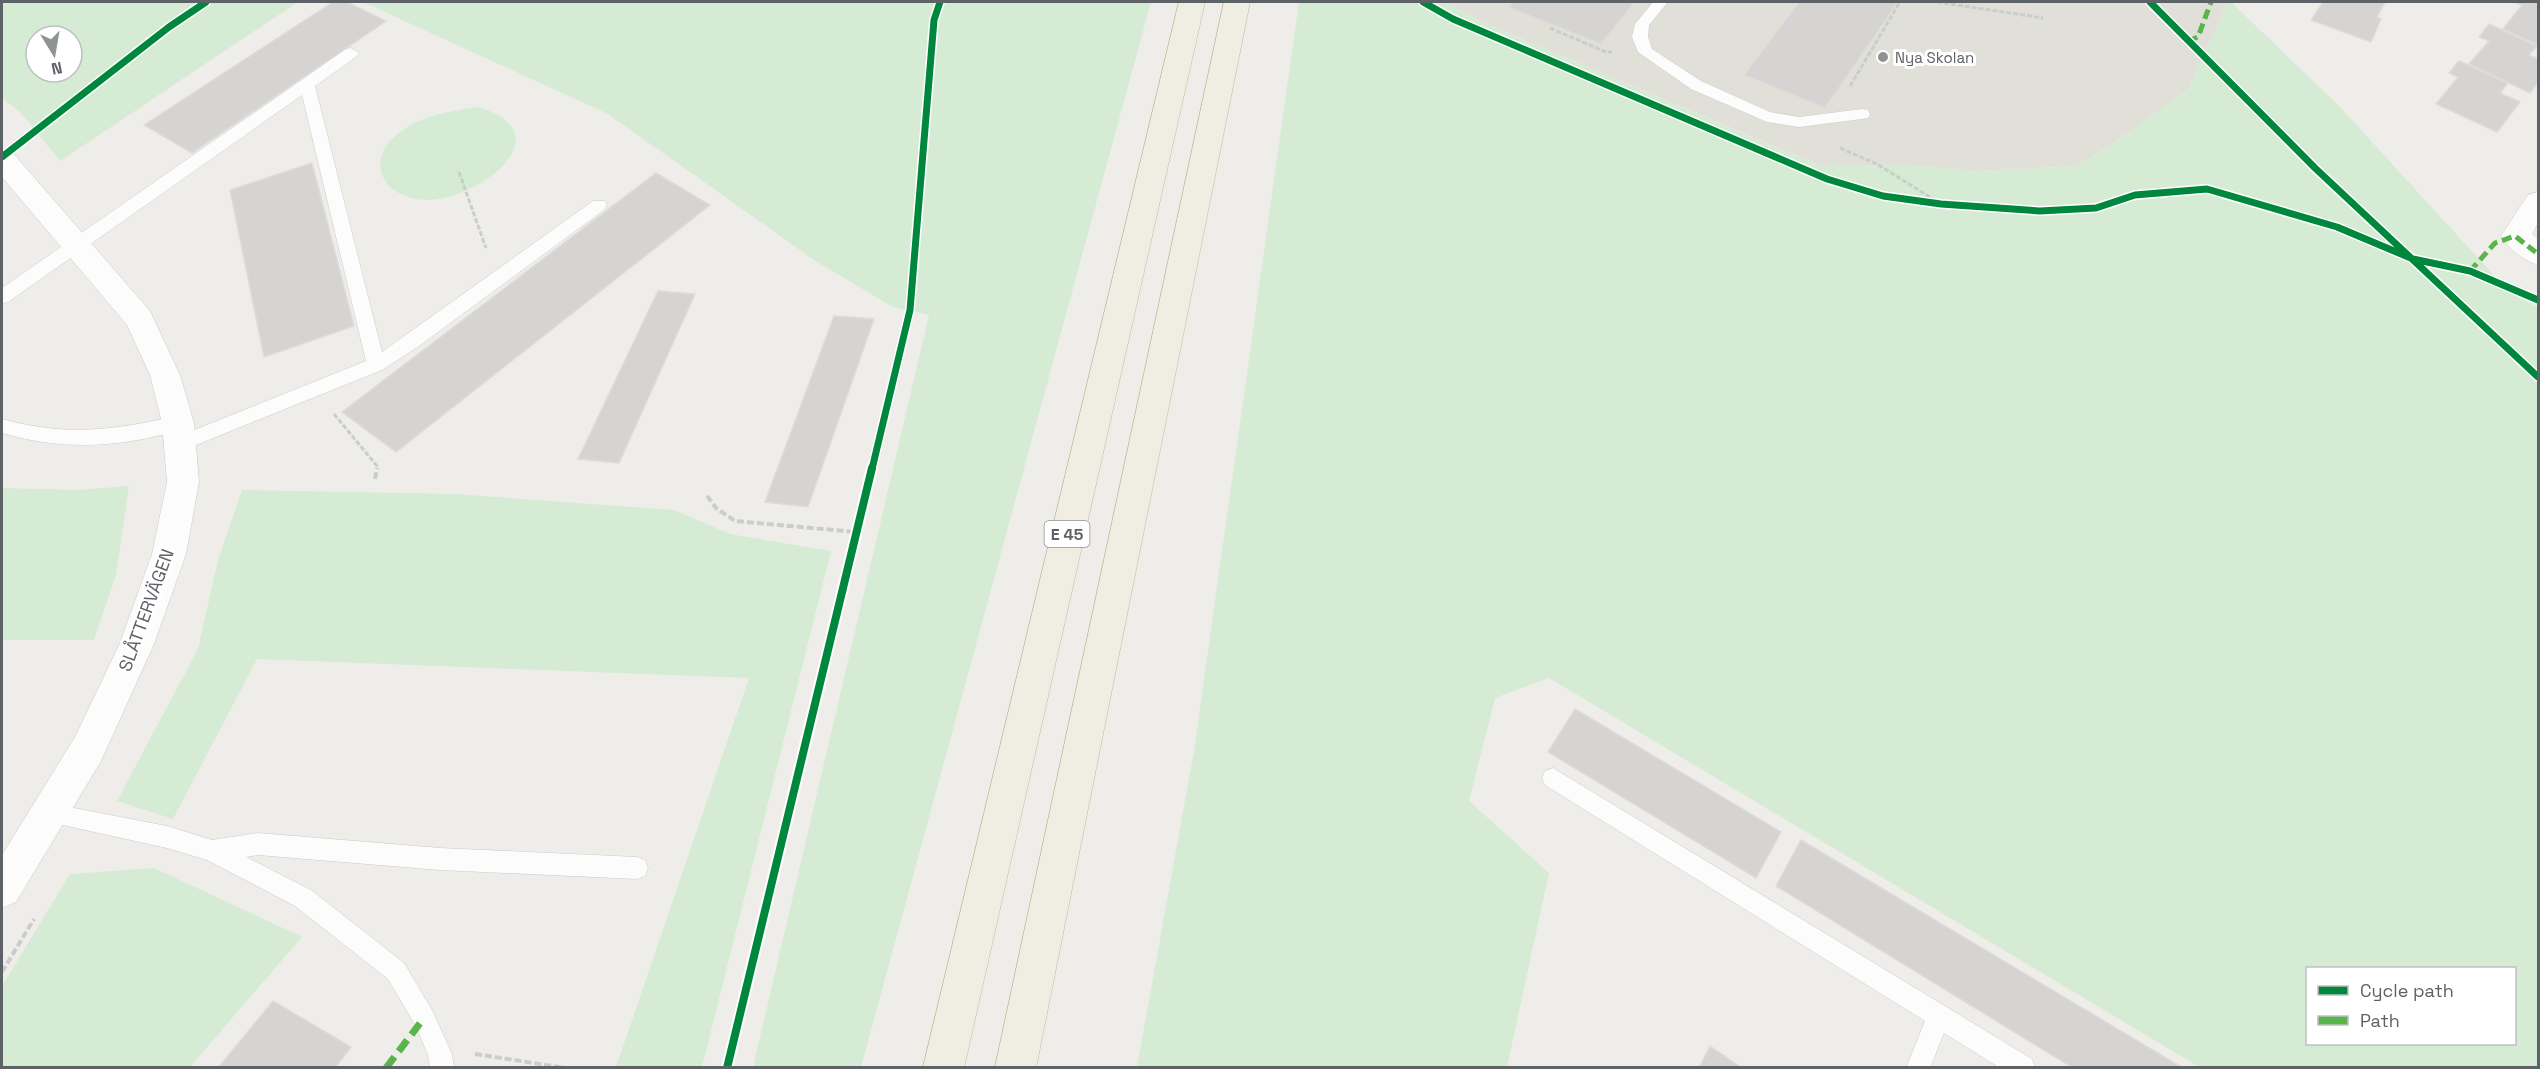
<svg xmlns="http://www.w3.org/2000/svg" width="2540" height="1069" viewBox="0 0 2540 1069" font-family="'Space Grotesk',sans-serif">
<rect width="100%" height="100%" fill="#eeede9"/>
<path fill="#e1e0d8" d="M1445 2H2228L2188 90 2115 142 2077 166 1978 171 1902 165 1821 166 1487 24Z"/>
<path fill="#d6ebd4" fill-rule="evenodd" d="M2 2H298L60 161 21 113 2 98ZM36 36H72V72H36Z
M363 2H1151L861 1067H753L929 315 893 307 817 262 608 114Z
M1299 2H1445L1487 24 1820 166 1903 165 1978 171 2077 166 2115 142 2188 90 2228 2H2231L2340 107 2510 293 2538 307V1067H2199L1549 678 1495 698 1469 801 1549 873 1507 1067H1137L1194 751ZM2308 968H2514V1044H2308Z
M478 107C566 133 479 200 427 200 383 199 362 161 400 132 422 115 451 111 478 107Z
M129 486 116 575 94 640H2V488L77 490Z
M242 490 454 494 674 510 730 534 831 551 702 1067H616L749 678 257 659 173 819 117 801 198 649 218 560Z
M154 868 302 937 190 1067H2V986L70 874Z"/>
<path fill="#d5d4d2" stroke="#dedcd8" stroke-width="1.5" d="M333 2H347L386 21 192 153 144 125Z
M1513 2H1635L1601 44 1508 7Z
M1799 2H1898L1825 108 1744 75Z
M2323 2H2385L2377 17 2381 19 2371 42 2311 20Z
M2514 2H2538V45L2503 29 2522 5Z
M2489 24 2537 46 2529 55 2538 59V82L2530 93 2469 64 2489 41 2479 37Z
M2459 61 2508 83 2500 93 2520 102 2497 132 2436 104 2458 77 2449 73Z
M312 163 354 326 264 357 230 190Z
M656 173 710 205 396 452 342 412Z
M658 291 695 294 619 463 578 459Z
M834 316 874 319 808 507 765 502Z
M1575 709 1781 832 1756 878 1548 752Z
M1801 840 2183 1068H2073L1776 886Z
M273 1001 351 1047 335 1068H218Z
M1710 1046 1742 1068H1699Z"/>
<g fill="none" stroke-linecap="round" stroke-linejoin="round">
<g stroke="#cbcbcb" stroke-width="1">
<path id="lane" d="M1653 2H1668L1649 25 1648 37 1652 49 1701 81 1770 112 1799 117 1862 109 1868 110 1870 114 1868 118 1862 119 1799 127 1767 122 1691 89 1638 52 1632 37 1635 24Z
M351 48 359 53 356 57 315 86 382 352 593 201H605L607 205 605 209 419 346 382 370 186 449 179 452 172 449 170 444 172 439 366 361 302 95 8 302 2 304V288L346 49Z
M178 416 185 418 187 423 185 428C124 448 62 451 2 433V419C69 437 112 430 178 416Z
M1553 768 2032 1059 2035 1068H2000L1944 1033 1930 1068H1906L1925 1021 1545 785 1542 778 1545 771Z
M48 803 167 826 212 840 258 833 440 848 637 857 645 860 648 868 645 876 637 879 440 870 258 855 246 857 311 890 404 963 432 1010 452 1054 454 1068H430L428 1055 416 1026 388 979 295 906 207 860 167 848 40 820 37 813 40 806Z"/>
</g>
<g stroke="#cbcbcb" stroke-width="1">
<path id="street" d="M2538 192V223L2532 234 2538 239V265C2524 260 2508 249 2501 236L2528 195Z"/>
</g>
<g stroke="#c9cac9" stroke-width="1">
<path id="secondary" d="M2 149 12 152 150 311 180 375 194 423 199 482 186 554 154 644 101 761 16 902 2 908V855L75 737 120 643 152 554 167 482 162 423 150 375 127 325 2 177Z"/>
</g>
<g stroke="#c7b895" stroke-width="1">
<path id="highway" d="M1179 2H1205L964 1068H923Z
M1224 2H1250L1036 1068H995Z"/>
</g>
<path stroke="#c9cecb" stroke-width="3" stroke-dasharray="5 2" stroke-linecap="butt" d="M1937 2 2043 18
M1550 28 1606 52H1612
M1850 86 1900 2
M1840 148 1877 164 1941 204
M459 172 486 248
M334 414 377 466 376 469"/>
<path stroke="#c9cecb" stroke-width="4" stroke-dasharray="7 3" stroke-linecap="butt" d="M375 479 377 468
M707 496 716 508 735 521 856 532
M2 972 34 919
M475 1054 566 1068"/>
<use href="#lane" fill="#fcfcfc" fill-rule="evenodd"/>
<use href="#street" fill="#fcfcfc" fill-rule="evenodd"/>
<use href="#secondary" fill="#fcfcfc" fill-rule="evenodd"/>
<use href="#highway" fill="#f0ede2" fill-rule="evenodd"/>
<path stroke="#58b549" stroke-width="5" stroke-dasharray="10 5" stroke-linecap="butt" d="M2188 41 2198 37 2211 2
M2470 271 2495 243 2515 236 2538 254"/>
<path stroke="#58b549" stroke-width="7" stroke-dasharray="14 7" stroke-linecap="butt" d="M386 1068 424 1018"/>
<g stroke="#fff" stroke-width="10">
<path id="cycleway-far1" d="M1423 2 1453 19 1827 179 1883 196 1941 204 2040 211 2096 208 2135 195 2207 189 2337 227 2413 259 2470 271 2538 300
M2150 2 2315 168 2538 377
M2 157 169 27 206 2
M872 469 910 310 934 20 940 2"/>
</g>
<g stroke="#fff" stroke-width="12">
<path id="cycleway" d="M727 1068 872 468"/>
</g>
<use href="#cycleway-far1" stroke="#00873e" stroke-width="7"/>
<use href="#cycleway" stroke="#00873e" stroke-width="8"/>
</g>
<circle fill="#909394" stroke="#fff" stroke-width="2" cx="1883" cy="57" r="6"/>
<g text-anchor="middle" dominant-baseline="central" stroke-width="6" stroke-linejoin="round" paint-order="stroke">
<g font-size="15" fill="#5d6267" stroke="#fff" text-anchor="start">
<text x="1895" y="57">Nya Skolan</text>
</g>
<rect fill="#fff" stroke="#8e9195" stroke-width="1.5" x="1044.5" y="521" width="45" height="26" rx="4.5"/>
<g font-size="16" font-weight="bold" fill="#5d6267">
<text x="1067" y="534">E 45</text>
</g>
<g font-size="18" fill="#5d6267" stroke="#fff">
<text transform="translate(146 610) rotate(-70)">SLÅTTERVÄGEN</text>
</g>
</g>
<rect width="2540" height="1069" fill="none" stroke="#5d6267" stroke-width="6"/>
<rect x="2306" y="967" width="210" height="78" fill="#ffffff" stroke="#bec0c2" stroke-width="1.5"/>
<rect x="2318" y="986" width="30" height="9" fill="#00873e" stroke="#bec0c2" stroke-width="1.5"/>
<text x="2360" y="997" font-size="18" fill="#5d6267">Cycle path</text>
<rect x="2318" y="1016" width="30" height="9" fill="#58b549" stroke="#bec0c2" stroke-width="1.5"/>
<text x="2360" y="1027" font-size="18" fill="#5d6267">Path</text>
<g transform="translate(54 54) rotate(169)"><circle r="28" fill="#ffffff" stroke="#bec0c2" stroke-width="1.5"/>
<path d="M0-4.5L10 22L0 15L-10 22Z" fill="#909394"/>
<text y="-9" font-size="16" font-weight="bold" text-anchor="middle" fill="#5d6267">N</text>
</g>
</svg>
